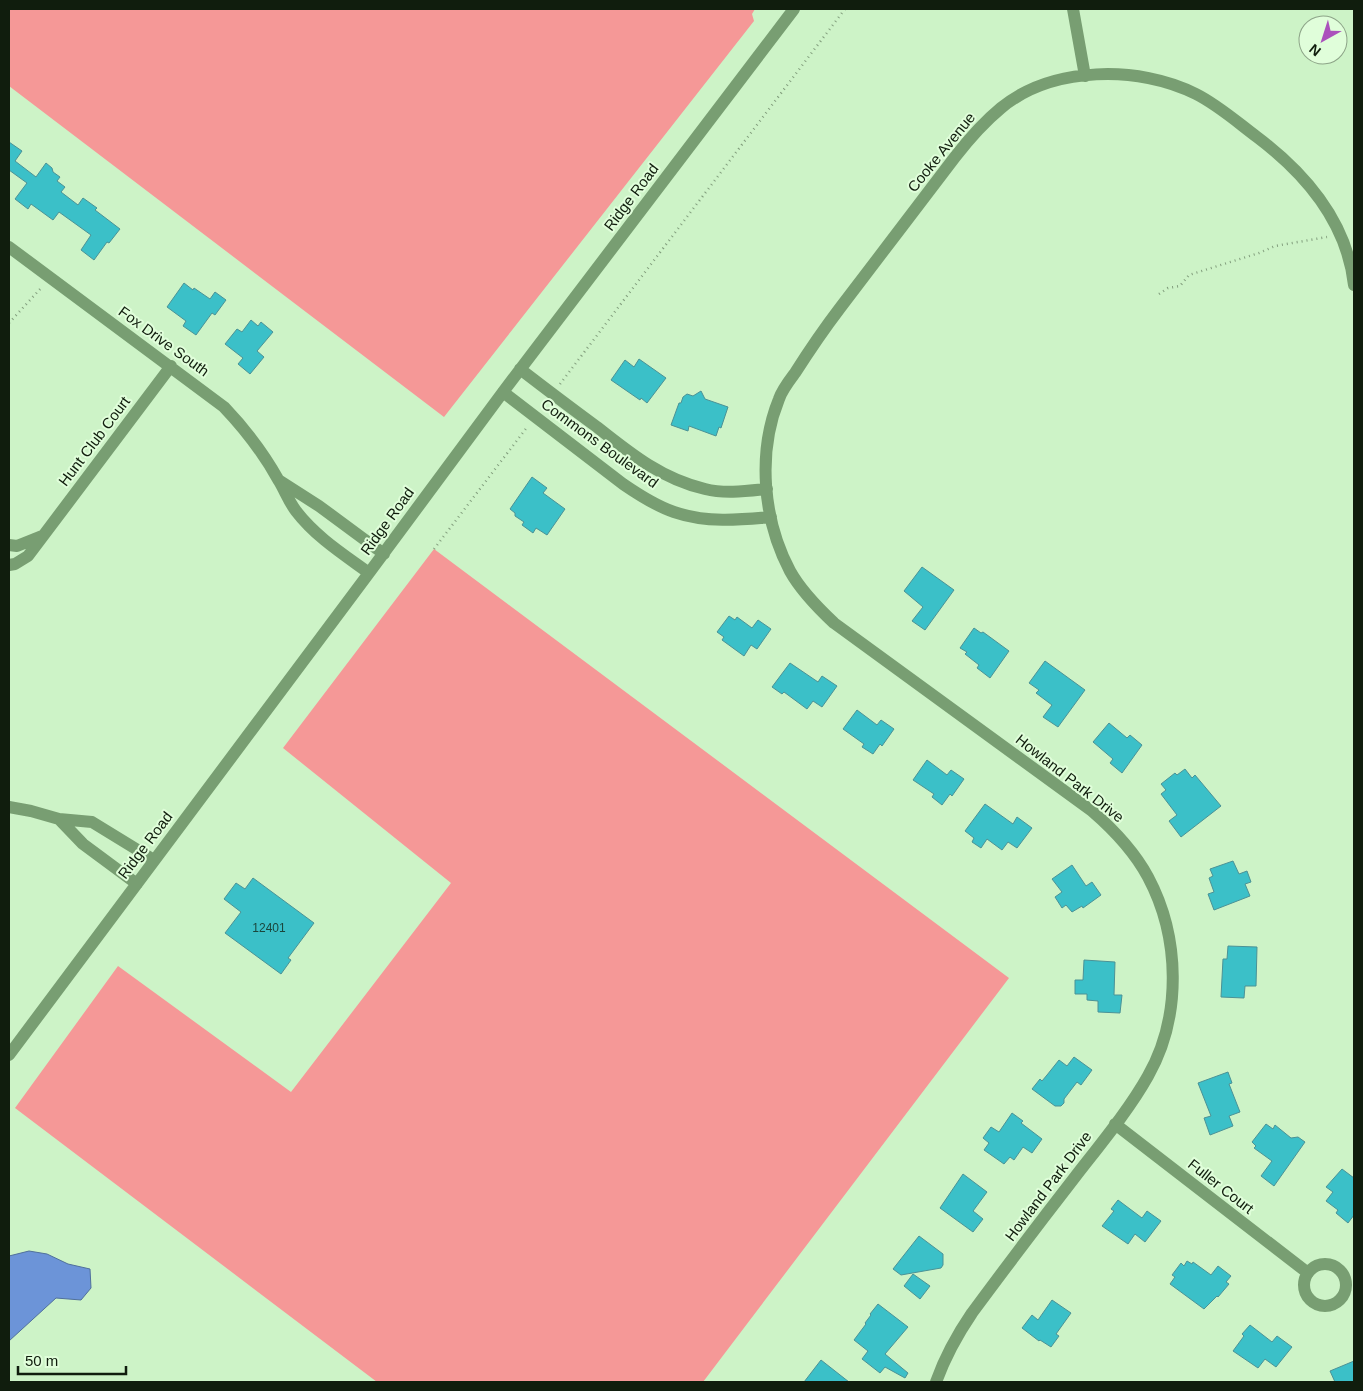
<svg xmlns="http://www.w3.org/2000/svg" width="1363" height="1391" viewBox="0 0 1363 1391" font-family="Arial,sans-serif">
<rect width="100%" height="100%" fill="#cdf3c7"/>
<path fill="#f59897" d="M9 9H755L752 14 754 21 444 417 9 86Z
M434 549 1009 978 703 1382H377L15 1108 118 966 291 1092 451 883 283 748Z"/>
<path fill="#6c94d8" stroke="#50709b" d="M29 1251 47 1254 68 1264 90 1269 91 1288 81 1300 56 1298 9 1341V1256Z"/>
<path fill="#3bc0c8" stroke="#4b9296" d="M9 142 22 151 15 161 36 177 46 163 52 168 53 172 60 177 57 181 65 187 61 192 78 205 83 198 97 208 95 210 120 229 109 243 107 242 94 260 81 250 91 235 59 212 53 220 31 204 28 209 15 199 27 183 9 170Z
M184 283 193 290 194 288 210 299 215 292 226 300 215 315 212 313 196 335 183 326 186 321 167 307Z
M251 320 258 326 261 322 273 332 257 351 264 357 250 374 238 364 243 358 225 344 237 329 242 332Z
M639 359 666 378 647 403 641 398 640 400 611 380 625 360 634 367Z
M701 391 705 399 728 407 721 428 719 427 716 436 689 426 688 431 671 425 679 403H681L683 397 687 394 693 396Z
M532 477 547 488 543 493 565 509 547 535 536 528 533 533 522 525 524 522 515 516V513L510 509Z
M922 567 954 590 925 630 912 621 923 607 904 591Z
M729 616 735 620 737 617 752 628 758 620 771 629 757 649 751 645 744 656 722 640 724 637 717 632Z
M974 628 981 633 983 632 1009 651 990 678 977 668 979 665 965 654 967 652 960 648Z
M1045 661 1085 690 1058 727 1043 717 1052 705 1036 693 1039 690 1029 683Z
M790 663 818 682 822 676 837 686 822 707 813 701 807 709 784 692 782 694 772 687Z
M857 710 877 725 881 720 894 729 882 746 880 744 873 754 862 747 864 744 843 729Z
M1109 723 1127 738 1130 735 1142 745 1122 773 1110 763 1113 759 1093 742Z
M927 760 947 775 951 770 964 779 952 796 950 794 942 805 932 797 934 794 913 780Z
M1185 769 1192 778 1195 775 1221 806 1181 837 1169 821 1177 815 1161 794 1166 790 1161 784 1175 773 1177 775Z
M985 804 1013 824 1017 817 1032 828 1017 848 1008 842 1002 850 987 839 981 848 972 842 974 838 965 831Z
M1233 861 1239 874 1247 871 1251 882 1245 884 1250 896 1214 910 1208 894 1214 892 1209 878 1213 876 1210 869Z
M1072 865 1086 886 1092 882 1101 895 1083 908 1082 906 1072 912 1066 905 1062 908 1055 897 1062 892 1052 879Z
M253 878 314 923 288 958 291 960 281 974 225 933 241 912 224 899 236 883 245 889Z
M1228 946 1257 947 1256 986H1245L1244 998 1221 997 1223 959H1227Z
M1084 960 1115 962 1114 995H1122L1120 1013 1098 1012V1001L1087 1000V994H1075V980H1083Z
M1074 1057 1092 1070 1081 1085 1077 1082 1064 1099V1103L1061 1106H1055L1032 1089 1040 1079 1042 1081 1047 1075 1059 1060 1067 1066Z
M1228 1072 1232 1083 1229 1084 1240 1112 1229 1116 1233 1126 1210 1135 1204 1118 1211 1116 1198 1083Z
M1012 1113 1023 1121 1021 1123 1042 1139 1032 1153 1023 1147 1014 1160 1010 1157 1004 1164 984 1150 989 1143 983 1138 991 1127 999 1132Z
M1266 1124 1273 1129 1275 1125 1291 1138 1298 1137 1305 1142 1274 1186 1261 1176 1272 1161 1254 1148 1256 1146 1252 1142Z
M1342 1169 1354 1178V1215L1348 1223 1336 1213 1338 1210 1326 1201 1333 1192 1326 1187Z
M963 1174 987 1192 973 1211 983 1219 973 1232 940 1208Z
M1118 1200 1142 1218 1147 1211 1161 1221 1145 1242 1135 1234 1128 1244 1102 1226 1114 1211 1111 1209Z
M919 1236 943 1254V1265L941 1268 901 1275 893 1269Z
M1187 1261 1192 1264 1193 1262 1211 1275 1218 1266 1231 1276 1226 1282 1229 1284 1218 1297 1217 1296 1204 1309 1170 1284 1175 1277 1172 1275 1181 1263 1184 1266Z
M913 1274 930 1286 920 1299 904 1286Z
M1052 1300 1071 1313 1056 1334 1059 1336 1051 1347 1040 1340 1039 1341 1022 1328 1032 1315 1038 1320Z
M878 1304 908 1327 885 1354 908 1373 905 1378 885 1367 880 1373 862 1359 868 1351 854 1340 866 1324 865 1323 871 1315 870 1314Z
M1250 1325 1272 1342 1277 1336 1292 1347 1276 1367 1265 1359 1258 1368 1233 1351 1244 1336 1242 1334Z
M821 1360 849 1382H804Z
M1354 1361V1382H1335L1330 1371Z"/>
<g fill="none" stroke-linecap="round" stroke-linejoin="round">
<path stroke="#829e7d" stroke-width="2.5" stroke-dasharray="1 4" stroke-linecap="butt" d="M1159 294 1168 288 1180 286 1189 275 1259 253 1275 246 1327 237
M9 323 42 287
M560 384 845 9
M434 549 528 426"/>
<path stroke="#789e72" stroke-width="12" d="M1073 9 1085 76
M9 247 224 407C245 429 264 454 279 481 285 491 289 502 296 511 316 537 343 554 369 573
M520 369C546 389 571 408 597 427 631 454 662 479 705 489 725 494 747 491 767 489
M503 392 623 484C639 495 656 506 674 512 706 523 739 520 771 517
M280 481 319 506 384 554
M9 545 17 546 42 536
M9 565 15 564 28 556 171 366
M9 807 31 811 59 819 92 822 154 860
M59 819 83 844 137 884
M9 1055 369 573 503 392 794 9
M1115 1124 1308 1273
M1304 1285a21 21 0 1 1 42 0a21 21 0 1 1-42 0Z
M936 1382C945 1357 957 1335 972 1313 1006 1267 1040 1222 1075 1177 1099 1146 1129 1110 1148 1076 1182 1016 1180 937 1148 877 1134 851 1114 830 1092 811L834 623C818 608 801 591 790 571 763 520 757 453 779 399 782 390 789 381 795 373 809 351 824 329 840 308 878 258 917 207 955 157 969 139 984 122 1001 108 1052 66 1139 65 1196 94 1218 105 1237 122 1257 137 1306 174 1347 222 1354 285"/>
</g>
<g text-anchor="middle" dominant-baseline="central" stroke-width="4" stroke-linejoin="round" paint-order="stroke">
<g font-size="12" fill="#1b463c">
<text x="269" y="928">12401</text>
</g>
<g font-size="15" fill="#101d0d" stroke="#e0feda">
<text transform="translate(941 152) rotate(-51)">Cooke Avenue</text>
<text transform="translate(631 197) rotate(-53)">Ridge Road</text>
<text transform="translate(164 341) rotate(36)">Fox Drive South</text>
<text transform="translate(94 441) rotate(-53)">Hunt Club Court</text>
<text transform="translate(600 443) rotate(36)">Commons Boulevard</text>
<text transform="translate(387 521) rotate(-54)">Ridge Road</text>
<text transform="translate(1070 778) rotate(38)">Howland Park Drive</text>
<text transform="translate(145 845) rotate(-53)">Ridge Road</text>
<text transform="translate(1048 1186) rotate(-53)">Howland Park Drive</text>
<text transform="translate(1221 1186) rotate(38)">Fuller Court</text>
</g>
</g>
<rect width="1363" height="1391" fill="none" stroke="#101d0d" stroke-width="20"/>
<g transform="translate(1323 40) rotate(219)"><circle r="24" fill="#e0feda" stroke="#8da488"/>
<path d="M0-4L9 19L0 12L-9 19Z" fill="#ab51bc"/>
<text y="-8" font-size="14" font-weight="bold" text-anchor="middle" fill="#101d0d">N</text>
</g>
<path d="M18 1366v8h108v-8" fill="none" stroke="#101d0d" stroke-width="2.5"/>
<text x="25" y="1366" font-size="15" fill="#101d0d" stroke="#e0feda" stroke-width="4" paint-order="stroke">50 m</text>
</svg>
